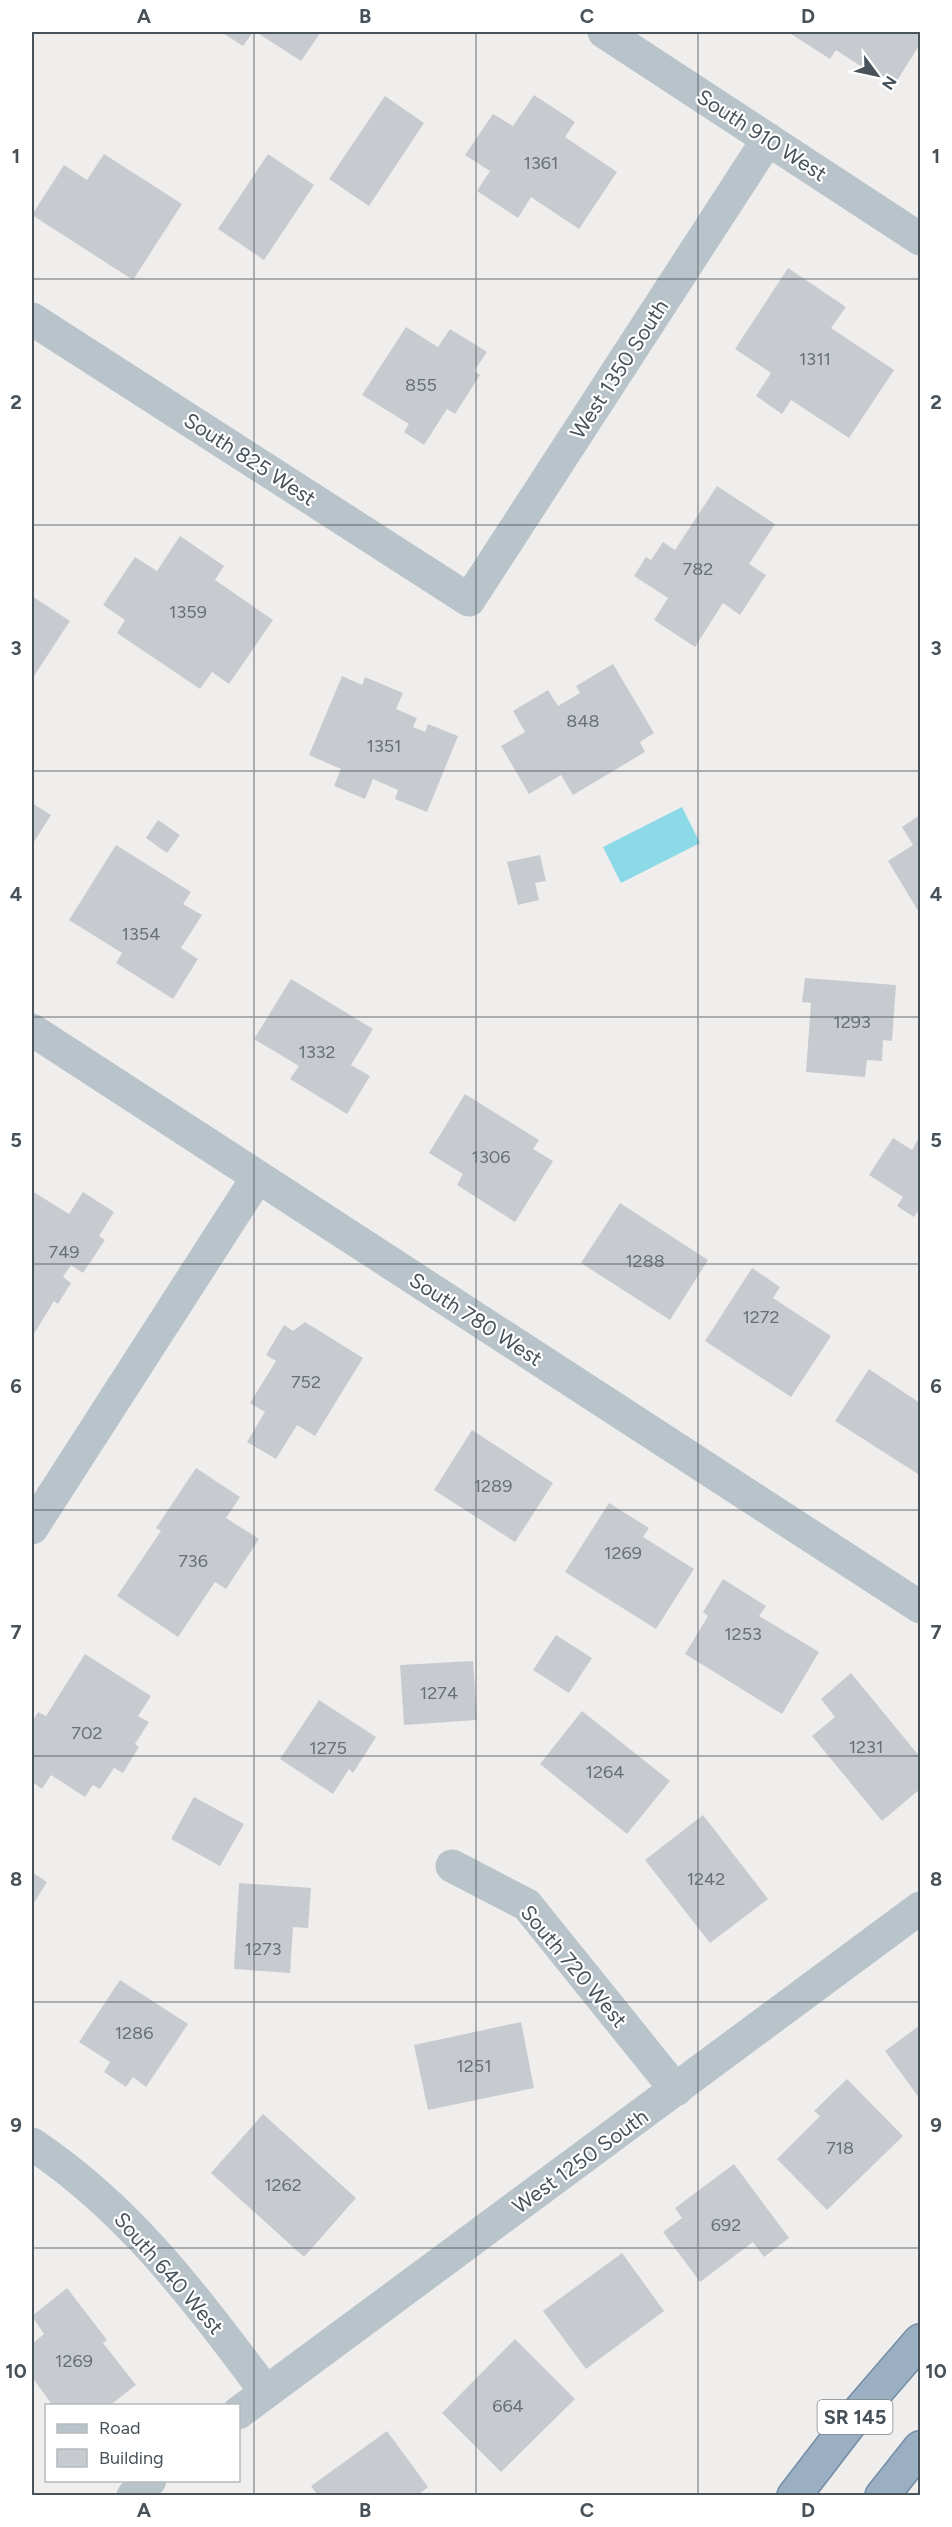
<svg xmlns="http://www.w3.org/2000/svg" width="952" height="2527" viewBox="0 0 952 2527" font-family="Figtree,sans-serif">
<rect width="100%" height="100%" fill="#f0eded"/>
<path fill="#8cd9e7" d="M682 807 700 843 621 883 603 847Z"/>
<path fill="#c7cbd0" d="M221 32H253L243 46Z
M256 32H321L301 61Z
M788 32H920V44L893 87 836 50 830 59Z
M534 95 575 122 565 137 617 172 579 229 531 197 518 218 477 191 490 171 465 155 493 114 513 126Z
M385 96 424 123 369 206 329 179Z
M104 154 182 204 133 280 32 215 64 165 87 180Z
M268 154 314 185 264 260 218 229Z
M788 268 846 307 831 328 894 370 849 438 791 400 782 414 756 396 771 373 735 349Z
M406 327 438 347 450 329 487 352 474 371 480 375 455 414 447 409 424 445 404 432 409 424 362 395Z
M717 486 775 524 749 564 766 575 740 615 723 603 695 647 654 620 668 598 634 576 646 557 651 560 663 542 675 550Z
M180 536 224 566 215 580 273 620 229 684 212 672 200 689 117 633 125 620 103 605 135 557 157 571Z
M32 596 70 621 32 679Z
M613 664 654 733 640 742 645 752 573 795 561 775 529 794 501 746 525 732 513 711 548 690 558 706 580 693 576 686Z
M342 676 362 685 365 677 403 693 396 709 417 718 413 727 425 732 428 724 458 736 427 812 395 799 398 790 373 779 365 799 334 786 341 769 309 755Z
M32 803 51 815 32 845Z
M920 815V914L888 861 913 845 902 827Z
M158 820 180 835 167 853 146 838Z
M116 845 191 892 183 904 202 915 181 948 198 959 173 999 116 963 122 953 69 920Z
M540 855 546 881 535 883 539 900 518 905 507 862Z
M805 978 896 985 892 1041 883 1040 882 1061 867 1060 865 1077 806 1072 811 1003 802 1002Z
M291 979 373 1029 351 1065 370 1076 347 1114 290 1079 299 1066 254 1039Z
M465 1094 539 1140 533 1149 553 1161 515 1222 457 1185 463 1174 429 1153Z
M920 1136V1212L918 1211 914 1217 897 1206 903 1197 869 1175 893 1138 912 1150Z
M32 1191 69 1214 83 1192 114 1212 99 1236 105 1240 83 1273 71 1265 63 1277 71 1283 58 1304 54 1301 32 1337Z
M620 1203 708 1260 670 1320 581 1263Z
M752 1268 780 1287 773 1298 831 1336 791 1397 705 1341Z
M305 1322 363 1358 315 1436 297 1425 276 1459 247 1442 265 1412 250 1403 276 1361 266 1355 284 1325 293 1331Z
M869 1369 920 1403V1471L918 1474 835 1421Z
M472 1430 553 1483 515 1542 434 1490Z
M196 1468 240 1497 226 1518 259 1539 226 1589 215 1582 178 1637 117 1596 161 1531 156 1528Z
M609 1503 649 1528 643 1537 694 1569 656 1629 565 1572Z
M723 1579 766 1606 759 1616 819 1652 782 1714 685 1654 708 1616 703 1612Z
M556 1635 592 1658 569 1693 533 1670Z
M85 1654 151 1696 138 1716 149 1722 135 1744 139 1747 123 1773 114 1768 100 1789 93 1785 85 1797 51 1775 42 1789 32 1782V1722L38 1712 46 1716Z
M473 1661 477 1720 404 1725 400 1665Z
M851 1673 920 1757V1789L882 1821 812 1736 835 1717 821 1699Z
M319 1700 376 1737 353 1773 349 1769 333 1794 280 1759Z
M582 1711 670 1781 627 1834 540 1764Z
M194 1797 244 1824 220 1866 171 1839Z
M703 1815 768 1899 710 1943 645 1860Z
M32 1872 47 1882 32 1906Z
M239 1883 311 1888 308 1928 293 1927 290 1973 234 1969Z
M120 1980 188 2024 146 2087 133 2077 126 2087 104 2072 110 2062 79 2042Z
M521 2022 534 2088 428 2110 414 2045Z
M920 2025V2099L885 2051Z
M847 2079 903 2136 827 2210 777 2159 820 2116 814 2111Z
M263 2114 356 2198 304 2257 211 2173Z
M734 2164 789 2238 764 2257 753 2242 700 2282 663 2232 682 2218 675 2208Z
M622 2253 664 2311 586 2369 543 2311Z
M67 2288 107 2340 103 2343 136 2385 109 2406H53L32 2377V2344L44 2334 32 2316Z
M515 2339 575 2399 501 2472 442 2413Z
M387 2431 428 2487 417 2496H318L311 2486Z"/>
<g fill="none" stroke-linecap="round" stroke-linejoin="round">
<g stroke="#738ea6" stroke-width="36">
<path id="trunk" d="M794 2496 857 2414 920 2341
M882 2496 920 2448"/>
</g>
<path stroke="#b9c3ca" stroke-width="33" d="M604 32 920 239
M32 319 469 600 768 139
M32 1030 920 1607
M32 1528 257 1178
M452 1866 527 1905 676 2090
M32 2144C131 2210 195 2298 266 2392
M238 2413 920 1908
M133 2496 150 2480"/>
<use href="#trunk" stroke="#9ab0c2" stroke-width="33"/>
</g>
<path fill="none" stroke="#47525a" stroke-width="1.5" stroke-opacity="0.55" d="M254 32V2496M476 32V2496M698 32V2496M32 279H920M32 525H920M32 771H920M32 1017H920M32 1264H920M32 1510H920M32 1756H920M32 2002H920M32 2248H920"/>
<g text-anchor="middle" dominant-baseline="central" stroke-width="4.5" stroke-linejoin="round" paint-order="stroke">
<g font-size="18" fill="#677078">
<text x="541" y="163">1361</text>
<text x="815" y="359">1311</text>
<text x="421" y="385">855</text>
<text x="698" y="569">782</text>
<text x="188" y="612">1359</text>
<text x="583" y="721">848</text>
<text x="384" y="746">1351</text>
<text x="141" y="934">1354</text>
<text x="852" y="1022">1293</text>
<text x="317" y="1052">1332</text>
<text x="491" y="1157">1306</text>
<text x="64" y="1252">749</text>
<text x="645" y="1261">1288</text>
<text x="761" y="1317">1272</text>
<text x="306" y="1382">752</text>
<text x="493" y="1486">1289</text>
<text x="623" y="1553">1269</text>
<text x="193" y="1561">736</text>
<text x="743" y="1634">1253</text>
<text x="439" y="1693">1274</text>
<text x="87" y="1733">702</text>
<text x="866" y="1747">1231</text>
<text x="328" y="1748">1275</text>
<text x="605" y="1772">1264</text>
<text x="706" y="1879">1242</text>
<text x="263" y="1949">1273</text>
<text x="134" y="2033">1286</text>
<text x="474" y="2066">1251</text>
<text x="840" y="2148">718</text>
<text x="283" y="2185">1262</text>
<text x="726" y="2225">692</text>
<text x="74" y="2361">1269</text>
<text x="508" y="2406">664</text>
</g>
<rect fill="#fff" stroke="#7e868c" stroke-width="1.5" x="817.5" y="2400" width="75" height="34" rx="4.5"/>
<g font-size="20" font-weight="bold" fill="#47525a">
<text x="855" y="2417">SR 145</text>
</g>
<g font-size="21" fill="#47525a" stroke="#fff">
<text transform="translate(762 135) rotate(33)">South 910 West</text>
<text transform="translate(619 369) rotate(-57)">West 1350 South</text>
<text transform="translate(250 459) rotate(33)">South 825 West</text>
<text transform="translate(476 1319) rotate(33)">South 780 West</text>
<text transform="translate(574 1966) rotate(50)">South 720 West</text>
<text transform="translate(580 2161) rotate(-36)">West 1250 South</text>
<text transform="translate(169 2273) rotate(49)">South 640 West</text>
</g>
</g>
<rect width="952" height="2527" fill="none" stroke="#ffffff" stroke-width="66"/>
<rect x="45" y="2404" width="195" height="78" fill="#ffffff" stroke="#b5babd" stroke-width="1.5"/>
<rect x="57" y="2424" width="30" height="9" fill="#b9c3ca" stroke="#b5babd" stroke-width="1.5"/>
<text x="99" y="2434" font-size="18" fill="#47525a">Road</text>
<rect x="57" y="2449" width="30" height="18" fill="#c7cbd0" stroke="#b5babd" stroke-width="1.5"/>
<text x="99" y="2464" font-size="18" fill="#47525a">Building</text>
<g transform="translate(877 75) rotate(123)" stroke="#ffffff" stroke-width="4.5" paint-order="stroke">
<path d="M0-4.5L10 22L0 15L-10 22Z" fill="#47525a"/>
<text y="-9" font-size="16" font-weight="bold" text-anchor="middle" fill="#47525a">N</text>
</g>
<rect x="33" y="33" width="886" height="2461" fill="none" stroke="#47525a" stroke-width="2"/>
<g font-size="20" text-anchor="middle" font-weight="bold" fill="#47525a">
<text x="144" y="23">A</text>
<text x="365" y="23">B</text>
<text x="587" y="23">C</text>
<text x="808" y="23">D</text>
<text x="16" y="163">1</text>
<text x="936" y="163">1</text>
<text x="16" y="409">2</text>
<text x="936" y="409">2</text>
<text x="16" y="655">3</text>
<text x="936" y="655">3</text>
<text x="16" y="901">4</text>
<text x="936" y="901">4</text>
<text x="16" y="1147">5</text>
<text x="936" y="1147">5</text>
<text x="16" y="1393">6</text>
<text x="936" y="1393">6</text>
<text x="16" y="1639">7</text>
<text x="936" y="1639">7</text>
<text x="16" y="1886">8</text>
<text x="936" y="1886">8</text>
<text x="16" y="2132">9</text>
<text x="936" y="2132">9</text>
<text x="16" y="2378">10</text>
<text x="936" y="2378">10</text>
<text x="144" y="2517">A</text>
<text x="365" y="2517">B</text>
<text x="587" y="2517">C</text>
<text x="808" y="2517">D</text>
</g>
</svg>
